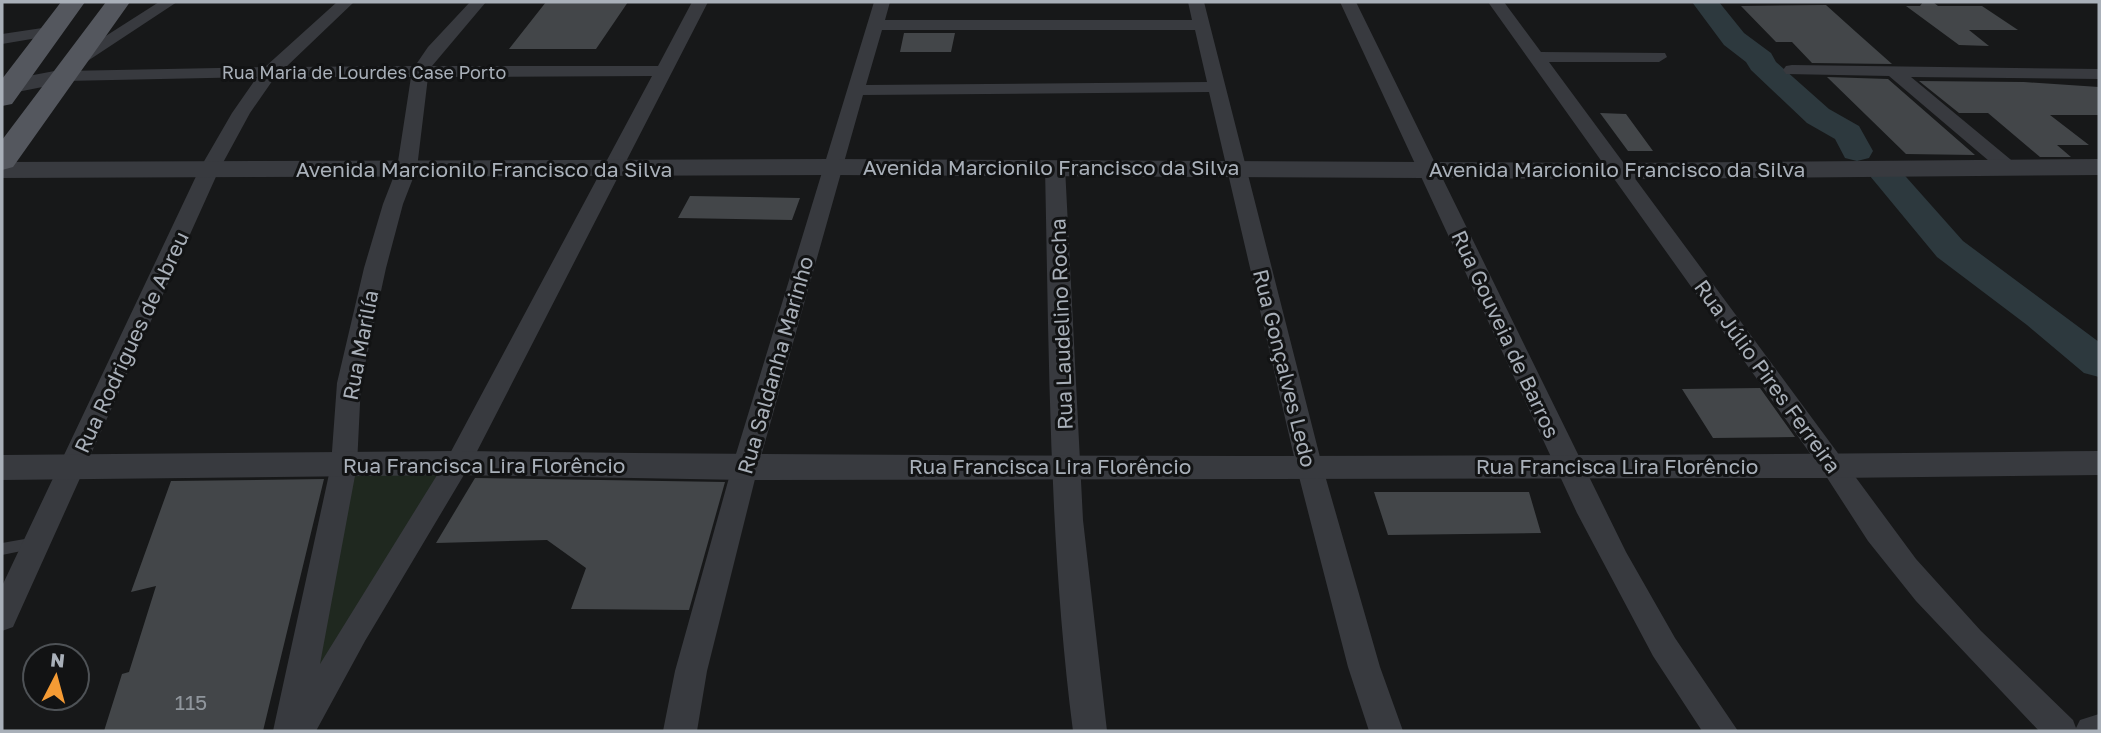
<svg xmlns="http://www.w3.org/2000/svg" width="2101" height="733" viewBox="0 0 2101 733" font-family="'Golos Text',sans-serif">
<rect width="100%" height="100%" fill="#171819"/>
<path fill="#1f281f" d="M347 466 451 467 312 688Z"/>
<g fill="none" stroke-linecap="round" stroke-linejoin="round">
<path fill="#2d393e" fill-rule="evenodd" d="M1692 2H1719L1744 33 1771 53 1776 62 1829 109 1859 126 1873 151 1869 158 1857 161 1845 158 1835 139 1807 123 1751 70 1746 62 1724 45Z
M1887 166 1899 169 1963 241 2099 342V377L2084 373 2027 325 1937 257 1870 176 1875 169Z"/>
</g>
<path fill="#434649" d="M546 2H628L596 49H509Z
M1923 2H1933L1938 6H1982L2018 30H1969L1989 46 1959 45 1906 6H1920Z
M1826 5 1856 32 1892 64 1812 63 1792 42H1776L1741 6Z
M904 33H955L951 52H900Z
M1827 77 1888 79 1975 155 1906 154Z
M1919 81 2024 82 2099 87V115H2050L2089 145H2057L2071 157H2040L1988 113H1959Z
M1600 113 1626 114 1653 151H1628Z
M690 196 800 198 792 220 678 218Z
M1760 388 1795 437 1713 438 1682 389Z
M475 478 725 482 689 610 571 609 586 568 547 540 436 543Z
M324 479 263 731H104L122 674 129 672 156 586 131 592 171 481Z
M1374 492H1529L1541 533 1388 535Z"/>
<g fill="none" stroke-linecap="round" stroke-linejoin="round">
<path fill="#383a3f" fill-rule="evenodd" d="M36 537 41 539 43 543 41 547 2 555V543Z"/>
<path fill="#383a3f" fill-rule="evenodd" d="M159 2H177L80 66H68L65 62Z
M337 2H354L286 67 415 66 428 47 470 2H486L432 66H658L692 2H708L471 463 365 641 316 731H273L331 465 337 383 364 268 383 204 397 168 411 77H275L250 113 219 170 17 618 13 627 2 631V586L199 170 232 113 257 77 65 81 56 76 65 71 265 67ZM652 76 447 459 320 664 357 465 361 383 386 268 403 204 417 168 428 77Z
M874 2H890L885 20H1192L1188 2H1204L1322 465 1380 667 1403 731H1369L1348 667 1296 465 1209 92 863 95 758 467 707 671 697 731H663L675 671 732 467ZM882 30H1195L1207 82 866 85Z
M1340 2H1356L1626 552 1675 638 1738 731H1702L1653 656 1577 513Z
M1488 2H1504L1541 52 1665 53 1667 57 1659 62H1549L1916 559 1981 631 2073 720 2076 728 2080 720 2099 714V731H2039L1916 601 1868 541 1824 473Z
M49 27 55 29 57 32 55 35 2 44V34Z
M1792 65 2099 69V79L1911 77 2016 164 2019 168 2009 174 2002 172 1889 76 1786 74 1783 70 1786 66Z
M1055 161 1065 167 1083 520 1107 731H1073C1049 544 1049 355 1045 167Z"/>
<path fill="#383a3f" fill-rule="evenodd" d="M65 69 73 71 76 76 73 81 2 95V81Z
M832 159 1620 163 2099 159V175L1620 179 832 175 2 178V162Z
M458 451C1005 458 1552 457 2099 451V475L1834 478 745 480 458 475 2 480V455Z"/>
<path fill="#54575e" fill-rule="evenodd" d="M61 2H85L12 104 2 106V79Z
M106 2H130L13 167 2 170V140Z"/>
</g>
<g text-anchor="middle" dominant-baseline="central" stroke-width="6" stroke-linejoin="round" paint-order="stroke">
<g font-size="18" fill="#a9b0b9" stroke="#121314">
<text x="364" y="72">Rua Maria de Lourdes Case Porto</text>
</g>
<g font-size="21" fill="#a9b0b9" stroke="#121314">
<text x="1051" y="167">Avenida Marcionilo Francisco da Silva</text>
<text x="484" y="169">Avenida Marcionilo Francisco da Silva</text>
<text x="1617" y="169">Avenida Marcionilo Francisco da Silva</text>
<text transform="translate(1061 324) rotate(-92)">Rua Laudelino Rocha</text>
<text transform="translate(1506 334) rotate(65)">Rua Gouveia de Barros</text>
<text transform="translate(131 342) rotate(-65)">Rua Rodrigues de Abreu</text>
<text transform="translate(360 345) rotate(-79)">Rua Marilía</text>
<text transform="translate(775 365) rotate(-74)">Rua Saldanha Marinho</text>
<text transform="translate(1285 368) rotate(76)">Rua Gonçalves Ledo</text>
<text transform="translate(1768 376) rotate(54)">Rua Júlio Pires Ferreira</text>
<text x="484" y="465">Rua Francisca Lira Florêncio</text>
<text x="1050" y="466">Rua Francisca Lira Florêncio</text>
<text x="1617" y="466">Rua Francisca Lira Florêncio</text>
</g>
<g font-size="21" fill="#90969d">
<text x="191" y="702">115</text>
</g>
</g>
<rect width="2101" height="733" fill="none" stroke="#a9b0b9" stroke-width="7"/>
<g transform="translate(56 677) rotate(6)"><circle r="33" fill="#121314" stroke="#4e5256" stroke-width="2"/>
<path d="M0-5L12 26L0 18L-12 26Z" fill="#f59b34"/>
<text y="-10" font-size="19" font-weight="bold" text-anchor="middle" fill="#a9b0b9">N</text>
</g>
</svg>
